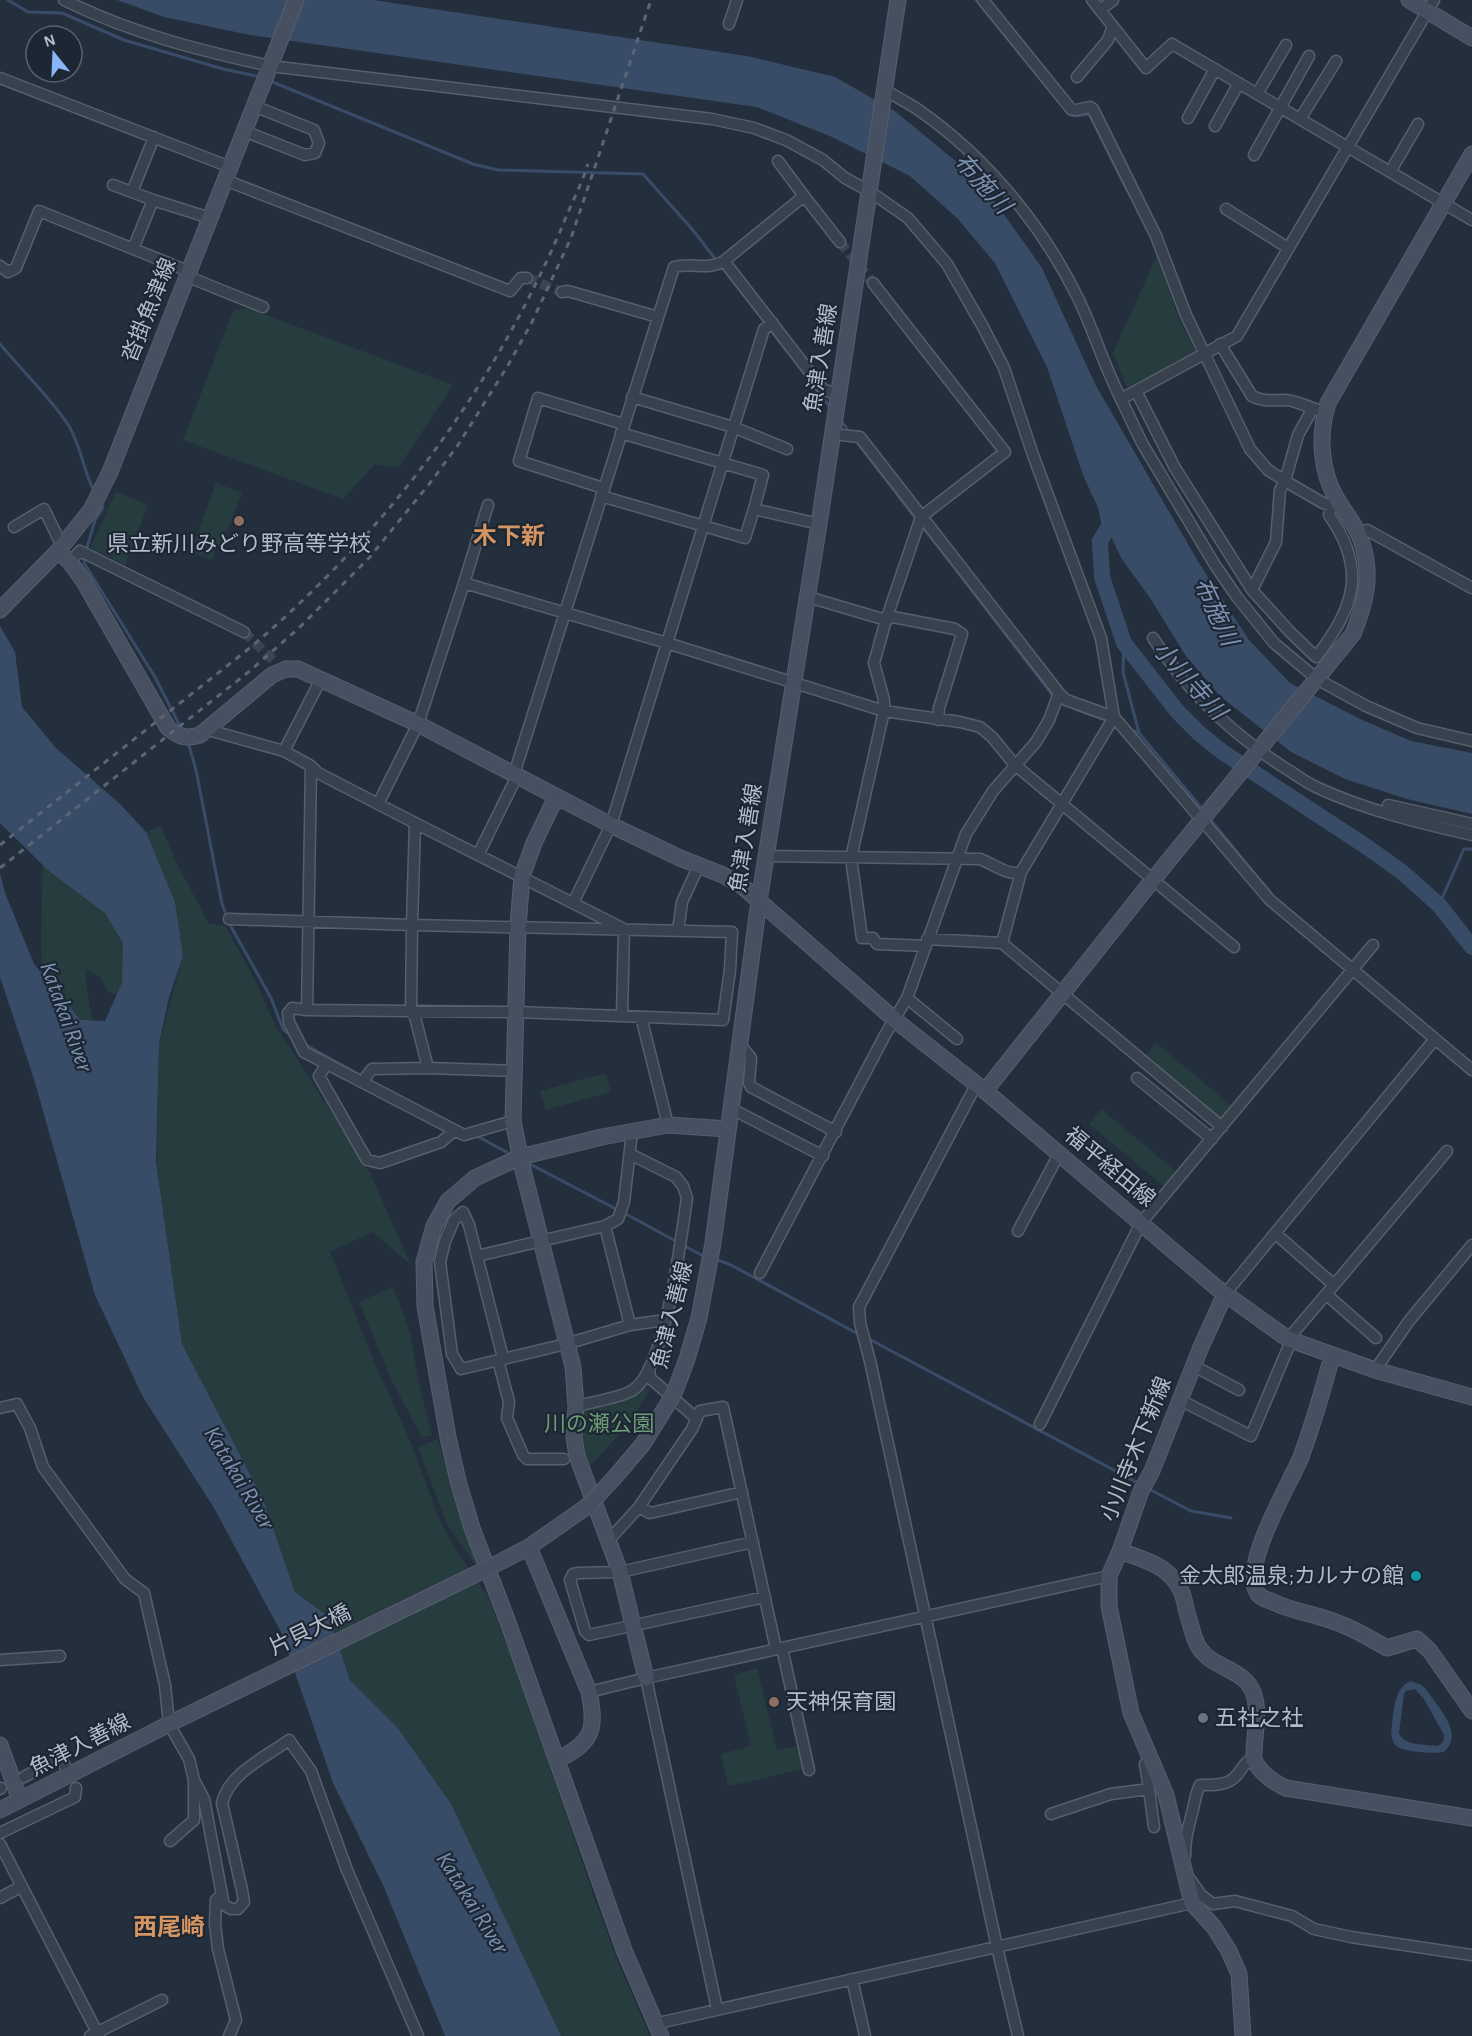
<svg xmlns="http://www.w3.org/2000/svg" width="1472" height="2036" viewBox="0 0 1472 2036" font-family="'Alegreya Sans','Noto Sans JP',sans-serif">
<rect width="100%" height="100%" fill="#242f3e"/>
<path fill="#263c3f" d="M1157 255 1178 316 1195 351 1127 388 1113 353Z
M247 308 453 385 398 468 375 464 343 499 183 440 233 311Z
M216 483 242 493 221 547 217 545 212 560 191 552Z
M116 492 148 505 125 565 90 548Z
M161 826 175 860 209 924 225 926 254 978 274 1023 370 1173 411 1265 373 1232 330 1252 373 1359 411 1443 439 1519 455 1548 488 1597 522 1683 592 1892 619 1965 650 2036H561L513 1936 397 1727 350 1680 329 1617 295 1592 263 1499 182 1344 157 1167 159 1043 183 956 146 832Z
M43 855 141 937 128 995 109 993 100 977 85 969 88 999 96 1032 82 1045 42 983 41 936Z
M1156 1043 1233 1107 1220 1123 1144 1058Z
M606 1073 611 1092 546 1110 540 1091Z
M1101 1109 1178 1173 1165 1187 1089 1124Z
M393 1287 410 1332 418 1379 432 1435 422 1438 392 1381 359 1302Z
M651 1387C633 1420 610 1447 582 1473L576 1406Z
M438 1439 449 1480 477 1563H474L447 1524 418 1447Z
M757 1668 777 1750 798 1746 804 1769 728 1786 721 1754 751 1746 734 1675Z"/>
<path fill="#394c67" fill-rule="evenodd" d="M117 0H373L747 56 835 77 896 112 981 182 1042 268 1096 386 1199 563 1249 640 1290 683 1360 719 1411 741 1472 753V814L1407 799 1345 779 1291 752 1220 696 1186 656 1150 598 1121 558 1083 475 1047 367 995 263 957 218 910 176 832 137 757 107 250 35 164 17Z
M0 626 15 652 22 707 56 748 120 804 146 832 175 902 183 956 169 997 159 1043 156 1162 182 1344 263 1499 295 1592 329 1617 350 1680 397 1727 451 1804 561 2036H445L383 1885 333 1783 281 1632 214 1508 143 1397 95 1295 34 1079 0 977V873L5 893 34 964 58 991 80 1020 105 1021 122 983 123 943 105 913 49 871 0 823Z
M1411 1681 1421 1685 1426 1689C1438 1708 1465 1733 1444 1752 1435 1754 1404 1752 1396 1746 1393 1743 1392 1738 1391 1733 1394 1716 1392 1688 1411 1681ZM1415 1689 1424 1699 1444 1735C1444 1741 1443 1744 1437 1746 1425 1744 1403 1746 1399 1733L1404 1694 1406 1691Z"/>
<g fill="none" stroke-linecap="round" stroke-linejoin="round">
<path stroke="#394c67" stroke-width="3" d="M8 0 28 12 62 13 124 40 223 69 261 77
M976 0 1069 114 1074 116 1089 114 1127 190
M270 81 473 164 498 170 643 174 692 229 766 324
M770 329 830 407
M0 344C22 371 50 397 69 426 81 446 83 470 94 491
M840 419 850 433
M856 441 916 519
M922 526 1054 697
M86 551 95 520 103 508 100 502
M85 558 84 563 155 677 181 728
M1124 643 1123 672 1139 733
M1075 709 1108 721
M1131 730 1139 733 1204 811
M188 742 196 770 222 904 227 917
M1210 819 1268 890
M1439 905 1464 849H1472
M229 923 271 998 283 1029 290 1035
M306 1045 358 1074
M475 1135 512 1155
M526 1162 618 1210
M624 1213 705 1257
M715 1259 731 1265 860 1335
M869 1339 1138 1483
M1147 1488 1191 1511 1231 1518"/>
<path stroke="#394c67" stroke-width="16" d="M1106 508 1110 525 1100 541 1102 577 1124 643 1177 711 1199 733 1221 751 1367 847 1402 872 1439 905 1472 947"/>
<path stroke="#3a4453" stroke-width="10" stroke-dasharray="10 5" stroke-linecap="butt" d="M840 242 873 283
M527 278 562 292
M244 632 275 662"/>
<g stroke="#565f6c" stroke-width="13">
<path id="street" d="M64 0C131 33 197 50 270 66L712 119 754 128 786 140 823 160 845 178 869 191 908 218 947 264 983 327 1004 368 1033 455 1101 638 1114 717 1270 900 1472 1070
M983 0 1071 109 1076 110 1090 107 1093 109 1156 236 1186 315 1250 449 1268 470 1285 481 1323 503 1332 506 1339 503
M1092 0 1146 68 1172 44 1472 220
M1100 10 1113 0
M729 24 737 0
M1077 77 1108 40 1113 26
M0 78 230 167
M885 90C896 97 909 103 920 111 987 158 1042 225 1078 298 1094 331 1104 366 1121 399L1237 336 1434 0
M1257 94 1286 45
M1188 118 1215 69
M1300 119 1336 61
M1215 126 1239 83
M244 131 305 155 315 153 319 143 314 130 254 106
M1254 155 1309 56
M778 161 804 196
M1390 172 1418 124
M225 180 510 291 521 278H527
M113 185 153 200 133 249
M132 192 154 137
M153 200 210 218
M1226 209 1288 248
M724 261 804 196 840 242
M0 266 8 272 16 268 39 211 188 271
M186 276 263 307
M873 283 1005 452 921 517 886 620 874 663 884 700V711L960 722 980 727 992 737 1015 765 1234 947
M562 292 568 291 658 317
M773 323 764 329 667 643 884 711 851 858 862 938H873L877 944 926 946
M1220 344 1252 396C1263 402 1273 400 1285 400 1295 400 1308 407 1318 410
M1136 391 1175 468 1252 590 1276 542 1280 490 1285 481 1298 435 1313 408
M632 397 733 427 787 449
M1121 399 1142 443 1215 565 1237 597 1274 643 1317 679 1366 706 1417 728 1472 741
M621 433 763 475 754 509
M832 434 860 437 1059 693 1066 700 1114 717
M603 488 519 461 538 398 623 424
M601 496 745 538 754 509 819 524
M14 527 44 509 62 546
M1358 532 1367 530 1472 588
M70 562 80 551 244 632
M464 583 488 505
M1252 590 1290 632 1316 657C1355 608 1367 569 1329 515L1332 506
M808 597 886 620 893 617 955 629 962 634 939 708 938 720
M1153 638C1187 691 1232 734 1285 768 1295 774 1305 782 1316 787 1365 810 1419 823 1472 835
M205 729 284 751 321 679
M378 804 418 724 464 583 667 643 611 825 573 903
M1388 805 1472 824
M415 823 624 929 622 1015
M478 855 517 776 516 768 674 267C693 262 707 271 724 261L823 389 838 395
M767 856 980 859C992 863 1009 877 1021 872L1114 717
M229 919 412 925 415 823 318 773 311 766 284 751
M678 931 682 902 699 865
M927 939 1002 943 1222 1127
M1002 943 1021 872
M907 998 957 1039
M307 1010 311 766
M641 1017 668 1125
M739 1043 751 1058 749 1083 751 1087 836 1132
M327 1064 319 1076 367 1160 380 1163 441 1142 455 1130
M1137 1078 1212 1139
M362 1082 372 1069 428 1068
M976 1085 859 1307 860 1323 870 1361 997 1947 1018 2036
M730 1108 823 1156
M513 1121 464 1135 304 1052 289 1022 288 1013 292 1008 307 1010 517 1012 723 1020 730 970 732 932 412 925 411 1011 415 1017 428 1068 514 1071
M605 1226 630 1325
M1018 1231 1059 1154
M1276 1234 1334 1285 1288 1339
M477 1256 605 1226 618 1219 624 1202 632 1132
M760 1273 885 1035 907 998 966 834 993 791 1036 742 1049 720 1059 693
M1334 1285 1447 1151
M1225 1294 1435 1039
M1327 1295 1376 1338
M503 1358 469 1225 463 1212 454 1220 445 1241 440 1262 452 1354 461 1369 566 1344 630 1325 658 1321 664 1324
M498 1360 509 1402 507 1418 523 1455 527 1459H564
M1194 1366 1239 1390
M649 1368 650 1378 696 1418
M1375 1370 1409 1321 1472 1245
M1180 1400 1251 1436 1291 1341
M576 1406C589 1403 623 1397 633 1390 666 1368 681 1238 687 1198L683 1186 676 1177 630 1154
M0 1408 17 1404 30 1428 43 1467 125 1579 144 1593 165 1685 169 1724 189 1759 194 1780 204 1799 222 1895 216 1900 215 1924 218 1949 236 2020 229 2036
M1040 1424 1141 1223 1373 945
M639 1507 650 1513 742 1492
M609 1540 639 1507 692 1429 700 1411 723 1407 776 1649
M753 1542 620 1572 579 1573 573 1574 570 1580 585 1631 589 1635 765 1597
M782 1648 809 1770
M0 1660 60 1656
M646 1678 717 2009
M589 1692 646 1678 1109 1576
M24 1777 56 1759 63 1762 65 1766
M0 1789 1 1788
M1149 1789 1154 1827
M1051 1814 1111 1794 1149 1789 1145 1764 1151 1759
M0 1833 75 1797 76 1788
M170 1841 194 1820V1780
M0 1844 99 2036
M1185 1856C1185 1839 1188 1829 1192 1813 1195 1803 1195 1794 1200 1785 1210 1785 1225 1786 1234 1778 1242 1771 1243 1762 1254 1758
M1189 1878 1201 1895 1213 1904 1235 1901 1292 1916 1314 1929 1351 1937 1472 1955
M222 1895 224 1905 231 1909H238L244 1902 242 1890 222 1803C229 1773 266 1757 289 1740L311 1771 347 1870 418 2036
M0 1898 22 1886
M852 1979 865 2036
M654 2024 1192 1903
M90 2036 162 2000"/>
</g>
<g stroke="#565f6c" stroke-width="17">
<path id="secondary" d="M1409 0 1472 38
M58 551 70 562 83 580 168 728C179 737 186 739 200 735L272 675 286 669H298L418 724 611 825 680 858 723 875 742 886 895 1020 985 1091 1217 1288 1288 1339 1375 1370 1472 1397
M0 610 58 551 91 510 110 472 296 0
M556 797 534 843 522 876 518 926 513 1121 523 1170 573 1367 576 1406 574 1437 577 1456 620 1572 646 1678
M985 1091 1152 881 1353 634C1366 602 1373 574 1361 540 1356 525 1346 514 1338 501 1320 472 1318 435 1328 403L1472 154
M1225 1294 1201 1347 1152 1471 1141 1491 1120 1551C1144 1560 1171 1565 1182 1593 1185 1601 1186 1611 1189 1619 1192 1629 1194 1641 1200 1649 1213 1668 1244 1669 1253 1692 1261 1712 1253 1739 1254 1760 1261 1774 1273 1782 1286 1788L1472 1818
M1332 1356C1323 1390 1313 1424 1301 1457 1291 1482 1235 1574 1260 1596 1263 1599 1269 1600 1273 1602 1294 1612 1317 1614 1338 1623 1355 1629 1371 1639 1387 1648L1417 1639 1430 1651 1472 1711
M675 1391 687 1359 699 1318 713 1243 759 901 819 524 898 0
M615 1477 643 1444 669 1402
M529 1547 589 1692C597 1730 592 1743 557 1760
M1120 1551 1109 1576V1606L1131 1713 1166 1795 1192 1903 1214 1927 1229 1951 1239 1974 1243 2036
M502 1561 529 1547 589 1505
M0 1745 20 1800
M0 1810 169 1724 476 1574
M661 2036 624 1950 509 1625 472 1528 458 1481 448 1437 425 1306 424 1262 434 1226 448 1201 475 1178 520 1157 602 1137 668 1125 728 1129"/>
</g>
<use href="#street" stroke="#38414e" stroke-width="10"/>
<use href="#secondary" stroke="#465061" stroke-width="15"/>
<path stroke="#5a6575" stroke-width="3" stroke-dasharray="6 6" stroke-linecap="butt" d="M0 845 251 647C388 530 491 392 562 227 570 206 581 186 588 164
M0 868 251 670 300 627 369 558 430 483 458 445 507 367 532 322 571 238 651 0"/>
<g stroke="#565f6c" stroke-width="17" stroke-linecap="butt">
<path id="secondary-bridge" d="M669 1402 675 1391
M589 1505 615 1477
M476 1574 502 1561"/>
</g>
<use href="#secondary-bridge" stroke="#465061" stroke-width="15"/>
</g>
<g fill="#8d6e63" stroke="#1d2633" stroke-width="2">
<circle cx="239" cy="521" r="6"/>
<circle cx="774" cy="1702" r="6"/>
</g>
<circle fill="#0f9aa8" stroke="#1d2633" stroke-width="2" cx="1416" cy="1576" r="6"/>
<circle fill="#6b7280" stroke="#1d2633" stroke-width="2" cx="1203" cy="1718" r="6"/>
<g text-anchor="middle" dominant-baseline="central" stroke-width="4.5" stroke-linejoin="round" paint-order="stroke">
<g font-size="22" fill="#b4bcc9" stroke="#1d2633">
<text transform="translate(149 310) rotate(-68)">沓掛魚津線</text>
<text transform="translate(821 358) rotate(-81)">魚津入善線</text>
<text transform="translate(746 838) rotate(-81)">魚津入善線</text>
<text transform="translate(1110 1167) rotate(40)">福平経田線</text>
<text transform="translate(672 1315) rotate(-76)">魚津入善線</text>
<text transform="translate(1136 1449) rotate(-68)">小川寺木下新線</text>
<text transform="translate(310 1630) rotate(-26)">片貝大橋</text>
<text transform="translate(80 1745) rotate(-27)">魚津入善線</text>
</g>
<g font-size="22" fill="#b4bcc9" stroke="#1d2633" text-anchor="start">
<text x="239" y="544" text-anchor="middle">県立新川みどり野高等学校</text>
<text x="1404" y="1576" text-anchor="end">金太郎温泉;カルナの館</text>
<text x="786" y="1702">天神保育園</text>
<text x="1215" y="1718">五社之社</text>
</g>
<g font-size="22" fill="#6b9a76" stroke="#1d2633">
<text x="599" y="1424">川の瀬公園</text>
</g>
<g font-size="24" font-style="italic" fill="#7c92b1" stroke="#1d2633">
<text transform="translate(982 184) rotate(48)">布施川</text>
<text transform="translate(1215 612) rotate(65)">布施川</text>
<text transform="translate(1189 681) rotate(48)">小川寺川</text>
<text transform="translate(66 1017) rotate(70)">Katakai River</text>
<text transform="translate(239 1478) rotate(59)">Katakai River</text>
<text transform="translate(472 1903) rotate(58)">Katakai River</text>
</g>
<g font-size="24" font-weight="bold" fill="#d59563" stroke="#1d2633">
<text x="509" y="537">木下新</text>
<text x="169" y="1928">西尾崎</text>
</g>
</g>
<g transform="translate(54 54) rotate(342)"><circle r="28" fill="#1d2633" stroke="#59626f" stroke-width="1.5"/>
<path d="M0-4.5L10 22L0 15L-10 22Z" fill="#8ab4f8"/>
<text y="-9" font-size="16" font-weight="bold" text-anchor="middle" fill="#b4bcc9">N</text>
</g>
</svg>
